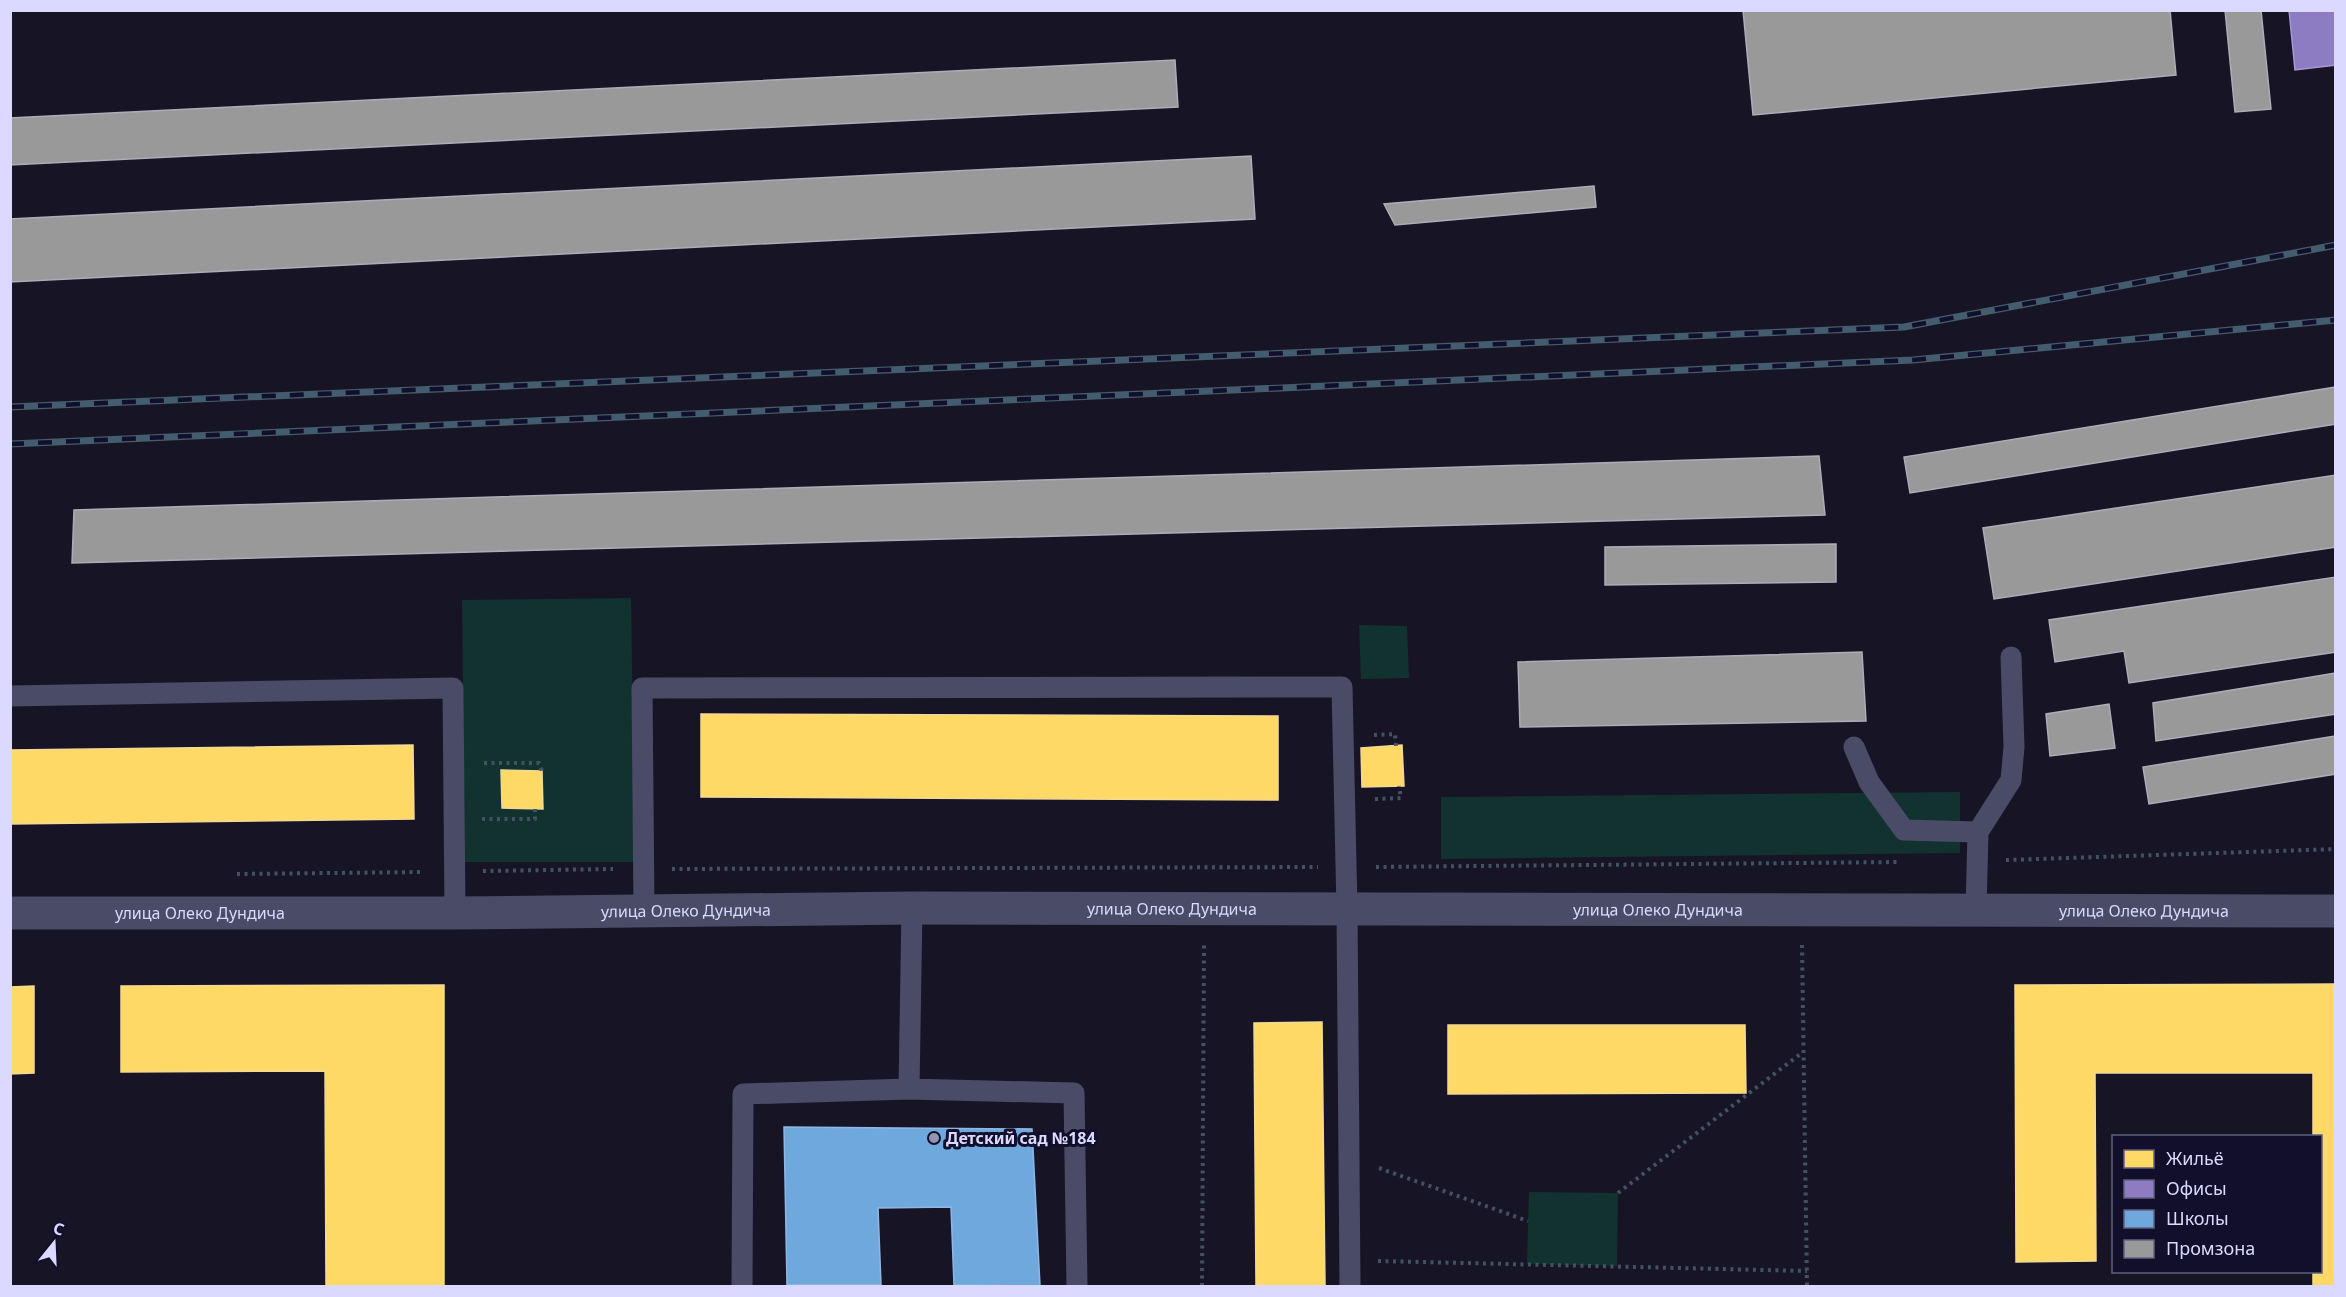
<svg xmlns="http://www.w3.org/2000/svg" width="2346" height="1297" viewBox="0 0 2346 1297" font-family="'Noto Sans',sans-serif">
<rect width="100%" height="100%" fill="#171525"/>
<path fill="#123230" d="M631 598 635 862H465L462 600Z
M1359 625 1407 626 1409 678 1361 679Z
M1960 792V853L1441 859V797Z
M1529 1192 1618 1193 1617 1266 1527 1264Z"/>
<path fill="#ffd966" stroke="#f4d994" stroke-width="1.5" d="M701 714 1278 716V800L701 797Z
M413 745 414 819 10 824V750Z
M1402 745 1404 786 1362 787 1361 748Z
M501 770 542 771 543 809 502 808Z
M2336 984V1286H2313V1272H2320V1136H2313V1073H2095L2096 1261 2016 1262 2015 985Z
M444 985V1286H326L325 1071 121 1072V986Z
M34 986V1073L10 1074V987Z
M1322 1022 1325 1286H1256L1254 1023Z
M1448 1025H1745L1746 1093 1448 1094Z"/>
<path fill="#8e7cc3" stroke="#a598d5" stroke-width="1.5" d="M2289 10H2336V65L2295 70Z"/>
<path fill="#6fa8dc" stroke="#8fb7e6" stroke-width="1.5" d="M784 1127 1032 1129 1040 1286 954 1285 951 1207 878 1208 881 1285H787Z"/>
<path fill="#999" stroke="#adacb8" stroke-width="1.5" d="M1743 10H2170L2176 75 1753 115Z
M2225 10H2261L2271 109 2235 112Z
M1175 60 1178 107 10 165V118Z
M1251 156 1255 219 10 282V219Z
M1594 186 1596 207 1395 225 1384 204Z
M2336 387V424L1910 493 1904 457Z
M1819 456 1825 515 72 563 74 510Z
M2336 475V547L1994 599 1983 528Z
M1836 544V582L1605 585V547Z
M2336 577V652L2129 683 2124 651 2055 662 2049 620Z
M1862 652 1866 721 1520 727 1518 662Z
M2336 673V714L2156 741 2153 703Z
M2109 704 2115 748 2050 756 2046 714Z
M2336 736V774L2149 804 2143 767Z"/>
<g fill="none" stroke-linecap="round" stroke-linejoin="round">
<path stroke="#435261" stroke-width="4" stroke-dasharray="3 4.5" stroke-linecap="butt" d="M1374 735 1395 734 1396 746
M484 763H539L542 771
M1375 799 1401 798 1399 786
M482 819H535V809
M2006 860 2336 849
M1376 867 1900 862
M672 869 1318 867
M483 871 613 869
M237 874 424 872
M1802 945 1807 1286
M1379 1168 1528 1221
M1618 1193 1803 1052
M1378 1261 1807 1271
M1202 1286 1204 945"/>
<path stroke="#4a4b66" stroke-width="21" d="M10 696 453 688 455 913
M1854 747 1869 782 1904 830 1978 832
M1976 910 1978 832 2011 780 2014 747 2011 657
M644 911 642 688 1342 687 1347 909 1350 1286
M909 1089 912 908
M742 1286 743 1094 909 1089 1074 1093 1077 1286"/>
<path stroke="#4a4b66" stroke-width="33" id="s1" d="M10 913H455L912 908 2336 911"/>
<g stroke="#435c6e" stroke-width="7">
<path id="rail" d="M10 407 1904 327 2336 245
M10 444 1913 360 2336 320"/>
</g>
<use href="#rail" stroke="#120f2b" stroke-width="4.5" stroke-dasharray="14" stroke-linecap="butt"/>
</g>
<circle fill="#9694b3" stroke="#120f2b" stroke-width="2" cx="934" cy="1138" r="6"/>
<g text-anchor="middle" dominant-baseline="central" stroke-width="6" stroke-linejoin="round" paint-order="stroke">
<g font-size="16" fill="#dbd9ff" stroke="#120f2b">
<text stroke="none"><textPath href="#s1" startOffset="1162">улица Олеко Дундича</textPath></text>
<text stroke="none"><textPath href="#s1" startOffset="1648">улица Олеко Дундича</textPath></text>
<text stroke="none"><textPath href="#s1" startOffset="676">улица Олеко Дундича</textPath></text>
<text stroke="none"><textPath href="#s1" startOffset="2134">улица Олеко Дундича</textPath></text>
<text stroke="none"><textPath href="#s1" startOffset="190">улица Олеко Дундича</textPath></text>
</g>
<g font-size="16" font-weight="bold" fill="#dbd9ff" stroke="#120f2b" text-anchor="start">
<text x="946" y="1138">Детский сад №184</text>
</g>
</g>
<rect width="2346" height="1297" fill="none" stroke="#dbd9ff" stroke-width="24"/>
<rect x="2112" y="1135" width="210" height="138" fill="#120f2b" stroke="#626080" stroke-width="1.5"/>
<rect x="2124" y="1150" width="30" height="18" fill="#ffd966" stroke="#626080" stroke-width="1.5"/>
<text x="2166" y="1165" font-size="18" fill="#dbd9ff">Жильё</text>
<rect x="2124" y="1180" width="30" height="18" fill="#8e7cc3" stroke="#626080" stroke-width="1.5"/>
<text x="2166" y="1195" font-size="18" fill="#dbd9ff">Офисы</text>
<rect x="2124" y="1210" width="30" height="18" fill="#6fa8dc" stroke="#626080" stroke-width="1.5"/>
<text x="2166" y="1225" font-size="18" fill="#dbd9ff">Школы</text>
<rect x="2124" y="1240" width="30" height="18" fill="#999999" stroke="#626080" stroke-width="1.5"/>
<text x="2166" y="1255" font-size="18" fill="#dbd9ff">Промзона</text>
<g transform="translate(54 1243) rotate(18)" stroke="#120f2b" stroke-width="4.5" paint-order="stroke">
<path d="M0-4.5L10 22L0 15L-10 22Z" fill="#dbd9ff"/>
<text y="-9" font-size="16" font-weight="bold" text-anchor="middle" fill="#dbd9ff">С</text>
</g>
</svg>
